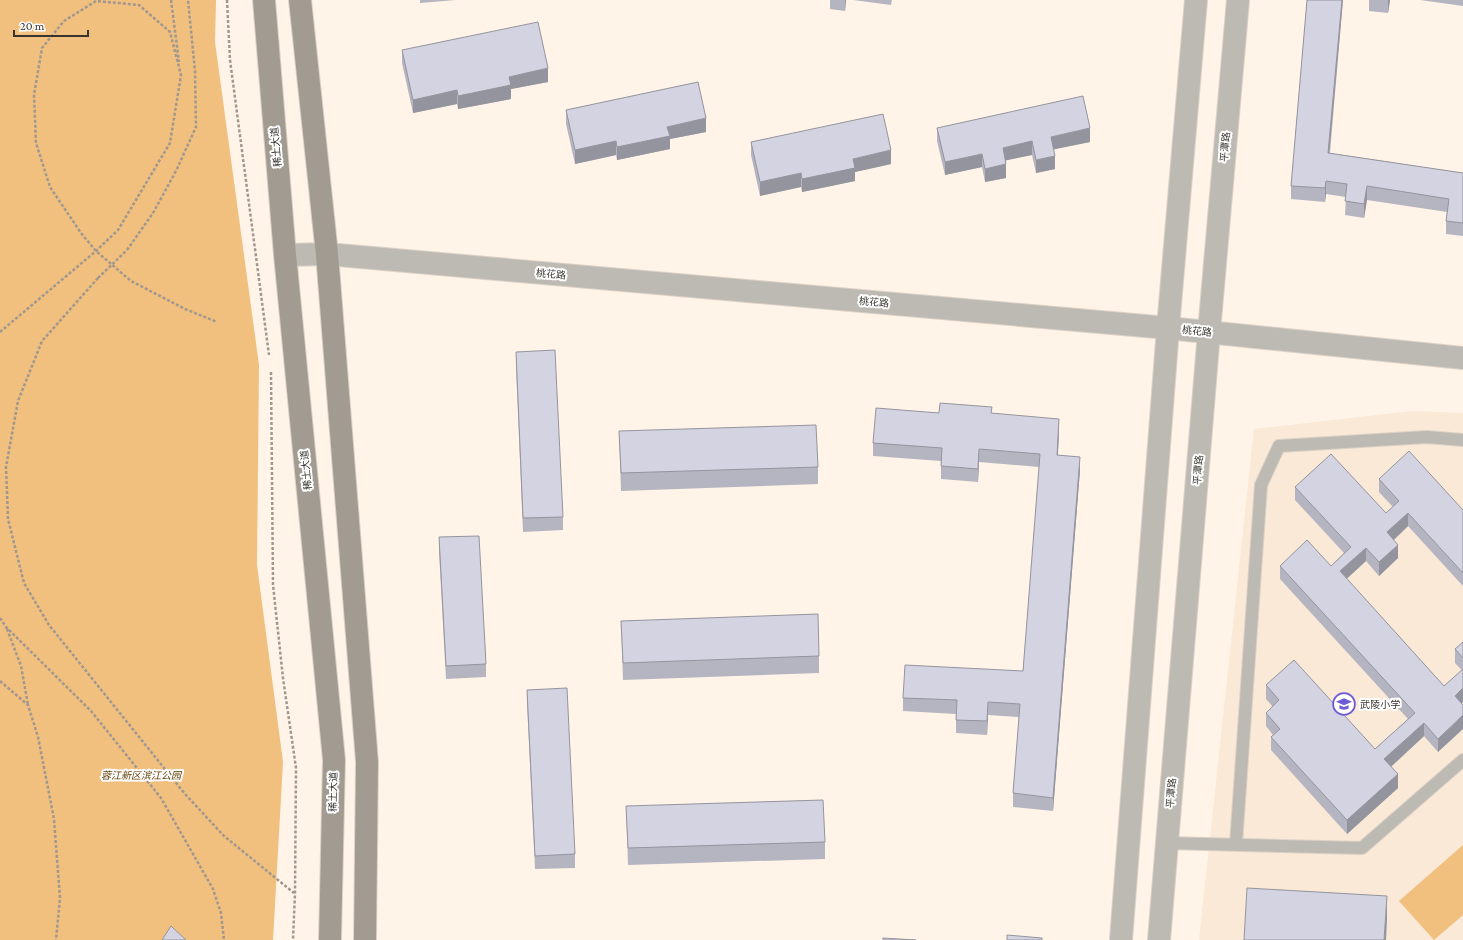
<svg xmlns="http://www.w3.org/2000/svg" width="1463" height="940" viewBox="0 0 1463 940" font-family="'Crimson Pro','Noto Sans SC',serif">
<rect width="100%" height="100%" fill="#fff4e7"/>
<path fill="#f9e9d6" d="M1412 411 1463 413V940H1199L1254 429Z"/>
<path fill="#f1bf7e" d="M0 0H216L215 42 259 365 257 565 283 762 273 940H0Z
M1463 845V915L1434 940 1399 901Z"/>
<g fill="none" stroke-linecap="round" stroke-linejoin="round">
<g stroke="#dbd1c6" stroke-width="14">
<path id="service" d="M1167 843 1362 848 1463 760
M1236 844 1261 485 1279 446 1427 437 1463 440"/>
</g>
<g stroke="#dbd1c6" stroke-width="24">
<path id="tertiary" d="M285 255 327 254 1168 328 1463 358
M1121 940 1168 328 1196 0
M1159 940 1209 332 1238 0"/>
</g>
<g stroke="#dbd1c6" stroke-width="24">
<path id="secondary" d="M264 0 285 255 334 760 330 940
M300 0 327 254 367 762 365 940"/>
</g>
<path stroke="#a0988f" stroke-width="2.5" stroke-dasharray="3 2" stroke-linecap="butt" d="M171 0 179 62
M227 0 230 60 269 355
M127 250 153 213 176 171 196 127 195 71 188 0
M98 278 42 341 18 401 6 467 8 519 24 583 49 625 185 794 224 836 294 893
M0 332 96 251 118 230 170 143 181 75 170 32 139 5 96 1 64 21 42 48 34 95 36 143 50 187 81 233 96 251 131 281 185 309 217 322
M271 372 273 585 283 678 296 768 295 893 293 940
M0 618 6 627 91 711 161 798 213 889 221 913 224 940
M7 629 21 666 28 705
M0 681 28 705 38 737 54 819 60 898 56 940"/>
<use href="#service" stroke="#bdb9b3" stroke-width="12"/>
<use href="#tertiary" stroke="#bdb9b3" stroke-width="22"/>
<use href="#secondary" stroke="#a19b92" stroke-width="22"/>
<path stroke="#a0988f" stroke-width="2.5" stroke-dasharray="3 2" stroke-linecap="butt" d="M98 278 127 250"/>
</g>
<path fill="#b5b5c2" d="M420 0H456L420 3Z
M830 0H846L845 11 830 9Z
M853 0H892L891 5Z
M1307 0H1343L1330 153 1463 173V236L1446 234V221L1447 212 1367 200 1364 218 1345 215 1346 197 1326 194 1325 202 1291 199V186Z
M1369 0H1390L1388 13 1369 11Z
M1420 0H1463V6Z
M402 50 548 82 511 89V99L458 109 457 104 413 113 402 63Z
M566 110 706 132 670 139V149L617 160 616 155 575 164 566 124Z
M937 128 1090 142 1054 149 1055 169 1036 173 1032 155 1005 160 1006 178 985 182 982 167 945 175 937 141Z
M751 142 891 164 855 172V181L802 192 801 187 760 196 751 155Z
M516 352 563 517V530L523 532 516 366Z
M939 413H992L1059 432 1058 455 1080 470 1053 811 1013 807V793L1019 717 988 715 987 735 956 733V714L903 711V698L1023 671 1039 467 979 462 978 482 941 479V461L873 456V443Z
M619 431 818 467V484L621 491Z
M1379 479 1463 510V586L1408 526 1394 540 1398 558 1379 576 1366 561 1346 579 1444 686 1462 670 1455 663V649L1463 642V702L1461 703 1438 752 1424 736 1391 767 1398 788 1347 834 1271 750V737L1273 735 1266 726V713L1273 707 1266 699V685L1375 749 1408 719 1280 579V566H1331L1344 553 1295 500V487L1386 513 1393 507 1379 492Z
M439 537 486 664V677L446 679 439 551Z
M621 621 819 656V673L623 680Z
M527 690 575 854V868L535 869 527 703Z
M626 806 825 842V859L628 865Z"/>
<path fill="#94949e" d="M845 0H846L845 11Z
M1342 0H1343L1328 166V153Z
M1388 0H1390L1388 13Z
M548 68V82L511 89V99L458 109V96L509 77Z
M457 90V104L413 113V100Z
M706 118V132L670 139V149L617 160V147L667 127Z
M1090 128V142L1051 150V137Z
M616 141V155L575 164V150Z
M1032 141V155L1003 161V148Z
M891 150V164L855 172V181L802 192V179L853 159Z
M982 154V167L945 175V162Z
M1055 156V169L1036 173V160Z
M1006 164V178L985 182V169Z
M801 173V187L760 196V182Z
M1326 181V194L1325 202V188Z
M1367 186V200L1364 218V204Z
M1059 419V432L1057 468V455Z
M979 449V462L978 482V469Z
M1080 457V470L1053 811V798Z
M1408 513V526L1387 546V532Z
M1398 545V558L1379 576V562Z
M1366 548V561L1340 585V571Z
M1463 688V702L1455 709V696Z
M988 702V715L987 735V721Z
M1463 715V729L1438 752V739Z
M1424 723V736L1384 773V759Z
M1398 774V788L1347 834V820Z
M1387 896V920L1386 940H1384Z"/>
<path fill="#d3d3e2" stroke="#94949e" d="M1307 0H1342L1328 153 1463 173V223L1446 221 1449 199 1367 186 1364 204 1345 201 1347 184 1326 181 1325 188 1291 186Z
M538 22 548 68 509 77 511 85 458 96 457 90 413 100 402 50Z
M698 82 706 118 667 127 670 136 617 147 616 141 575 150 566 110Z
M1083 96 1090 128 1051 137 1055 156 1036 160 1032 141 1003 148 1006 164 985 169 982 154 945 162 937 128Z
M883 114 891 150 853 159 855 168 802 179 801 173 760 182 751 142Z
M555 350 563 517 523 518 516 352Z
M940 403 992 407 991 413 1059 419 1057 455 1080 457 1053 798 1013 793 1020 704 988 702 987 721 956 720 957 700 903 698 905 665 1023 671 1040 454 979 449 978 469 941 466 942 448 873 443 876 408 939 413Z
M816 425 818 467 621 473 619 431Z
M1409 451 1463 510V573L1408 513 1387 532 1398 545 1379 562 1366 548 1340 571 1444 686 1463 669V688L1455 696 1463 705V715L1438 739 1424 723 1384 759 1398 774 1347 820 1271 737 1280 729 1266 713 1279 700 1266 685 1294 660 1375 749 1415 713 1280 566 1307 540 1331 566 1351 547 1295 487 1331 454 1386 513 1399 501 1379 479Z
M479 536 486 664 446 666 439 537Z
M818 614 819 656 623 663 621 621Z
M1463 642V658L1455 649Z
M567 688 575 854 535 856 527 690Z
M823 800 825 842 628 848 626 806Z
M1247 888 1387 896 1384 940H1244Z
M171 926 186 940H162Z
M1007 935 1042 938V940H1007Z
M883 938 916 940H883Z"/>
<defs>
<g id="school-ring" transform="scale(1.15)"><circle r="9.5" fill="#fff" stroke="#6d5ad4" stroke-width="1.5"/><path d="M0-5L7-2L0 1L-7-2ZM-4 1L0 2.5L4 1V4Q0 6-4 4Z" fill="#6d5ad4"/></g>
</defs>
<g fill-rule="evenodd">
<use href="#school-ring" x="1344" y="704"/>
</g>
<g text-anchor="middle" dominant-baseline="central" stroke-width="4" stroke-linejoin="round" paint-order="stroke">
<g font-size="10" fill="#37332e" stroke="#fff">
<text transform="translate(276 147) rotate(-95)">稀土大道</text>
<text transform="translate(1225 147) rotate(-85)">平潭路</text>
<text transform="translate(551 274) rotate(5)">桃花路</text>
<text transform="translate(874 302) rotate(5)">桃花路</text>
<text transform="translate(1197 331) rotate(6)">桃花路</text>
<text transform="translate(306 470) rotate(-96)">稀土大道</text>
<text transform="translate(1198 470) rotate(-85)">平潭路</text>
<text transform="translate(333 792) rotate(-89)">稀土大道</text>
<text transform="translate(1171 793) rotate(-85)">平潭路</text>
</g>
<g font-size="10" fill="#37332e" stroke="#fff" text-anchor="start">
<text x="1360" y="704">武陵小学</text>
</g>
<g font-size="10" font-style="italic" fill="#613f06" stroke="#fff">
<text x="141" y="775">蓉江新区滨江公园</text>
</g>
</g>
<path d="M14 30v6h74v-6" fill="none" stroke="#37332e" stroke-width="2"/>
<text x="20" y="30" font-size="12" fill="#37332e" stroke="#ffffff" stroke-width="3" paint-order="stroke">20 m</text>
</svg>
